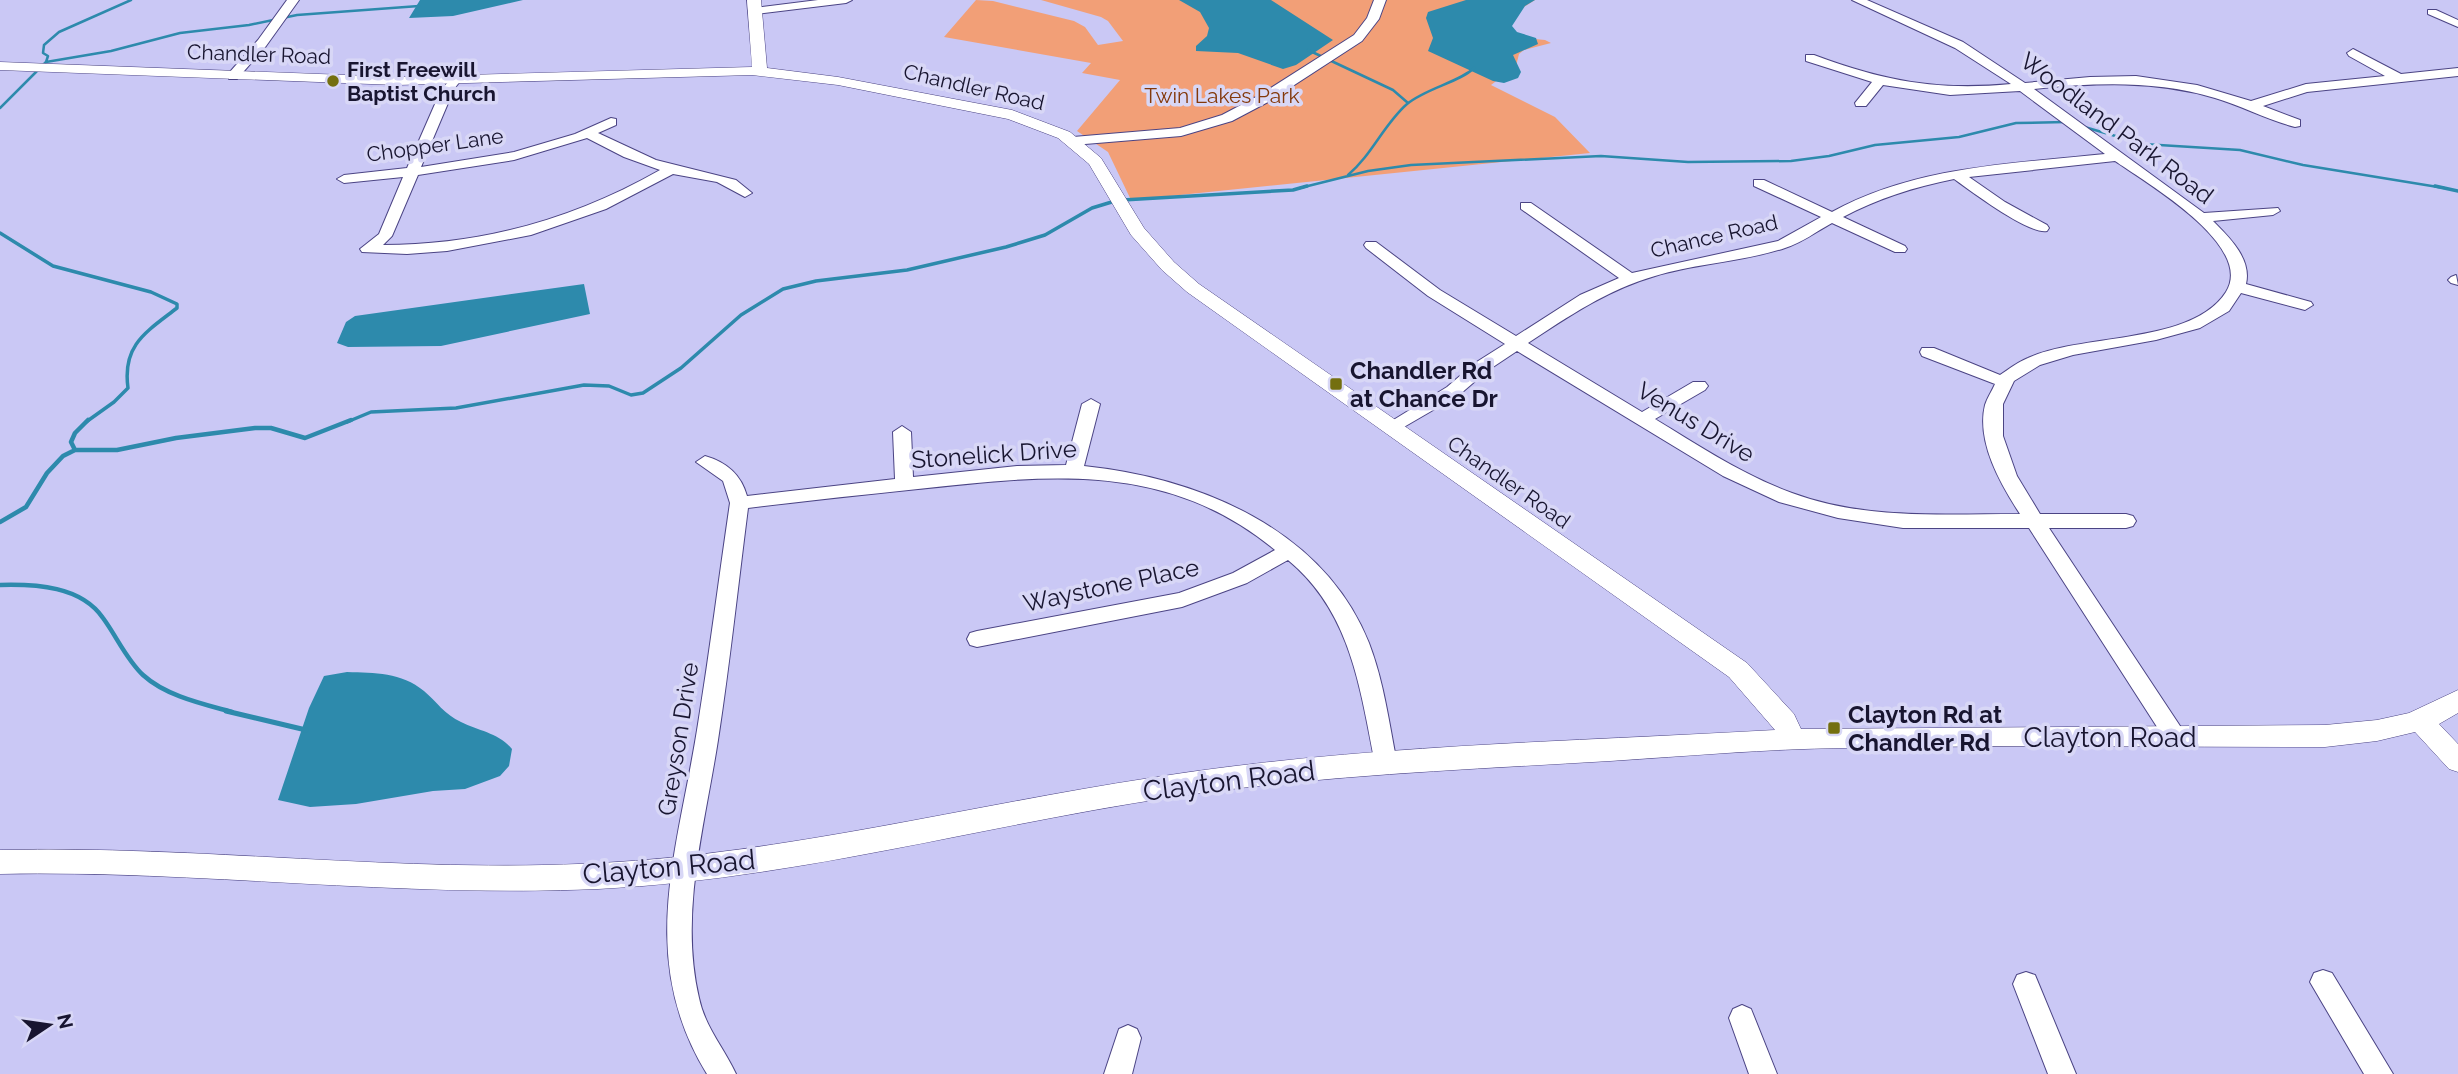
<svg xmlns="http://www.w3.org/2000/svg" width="2458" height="1074" viewBox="0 0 2458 1074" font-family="Raleway,sans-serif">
<rect width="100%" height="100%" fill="#cac8f5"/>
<path fill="#f29f77" d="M976 0 993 1 1074 21 1085 27 1098 45 1123 41 1108 21 1101 17 1041 0H1535L1513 14 1505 26 1524 38 1545 40 1551 43 1524 50 1519 54 1516 66 1491 85 1555 117 1590 153 1131 200 1108 152 1077 131 1120 80 1082 73 1091 63 944 37Z"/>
<path fill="#2d8aac" d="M420 0H523L453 16 409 18Z
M1179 0H1271L1333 40 1296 65 1283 69 1238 53 1196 51V46L1207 36 1209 28 1200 12Z
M1466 0H1535L1525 6 1512 26 1517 32 1536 38 1538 44 1513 55 1521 72 1518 78 1504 83 1493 81 1428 51 1433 38 1426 18 1428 12Z
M584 284 590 314 441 346 348 347 337 343 346 322 355 316Z
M347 672C375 673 401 672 424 691 436 701 445 715 461 722 479 731 499 733 512 749L509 766 500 776 465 789 433 791 356 804 310 807 278 800 309 708 324 676Z"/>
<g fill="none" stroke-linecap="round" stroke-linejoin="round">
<path stroke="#2d8aac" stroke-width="2.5" d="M1308 50 1393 90 1408 103
M46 62 48 56 43 53 44 45 59 32 131 0
M0 108 46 62 111 51 180 33 249 25 297 15 419 6
M2081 126 2143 144 2240 150 2303 165 2444 188
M1348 175C1372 155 1384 124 1407 104 1426 88 1460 82 1474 68
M1300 188 1368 171 1411 165 1601 156 1688 162 1791 161 1829 156 1875 145 1959 137 2016 123 2066 122"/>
<path stroke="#2d8aac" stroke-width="3.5" d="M2435 186 2458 191
M1123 200 1293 190 1307 186
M0 233 53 266 151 292 177 304V308C146 332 122 345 128 388L114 402 86 422
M347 422 371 412 456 408 584 385 609 386 631 395 643 393 681 368 741 315 783 289 816 281 907 270 1006 247 1045 235 1092 208 1115 201"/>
<path stroke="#2d8aac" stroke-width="4.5" d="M75 450 71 442 75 433 88 420
M0 522 26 507 47 473 63 456 75 450H117L176 438 255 428H271L305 438 351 420
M0 585C36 584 81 586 103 618 117 637 126 659 143 675 166 696 203 704 232 712"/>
<path stroke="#2d8aac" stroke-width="5" d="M226 711 306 730"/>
<g stroke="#4b4484" stroke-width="2">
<path id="minor" d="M287 0H299L266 46 237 79H229V73L258 40Z
M818 0H852L846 3 755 14 749 11 755 8Z
M1374 0H1386L1379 19 1362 41 1268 102 1232 121 1181 136 1073 145 1066 141 1073 137 1180 128 1222 115 1258 96 1354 35 1367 18Z
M1852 0H1867L1963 42 2025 83 2090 77 2136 76 2197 85 2251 101 2306 84 2385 76 2349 56 2347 53 2353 49 2401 74 2458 68V76L2307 92 2263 106 2300 120V126L2295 127C2268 120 2242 106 2215 98 2155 80 2095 83 2034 89L2204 213 2278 208 2280 211 2273 215 2213 221C2229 237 2252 259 2246 284L2311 302 2313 305 2305 310 2241 293 2229 311 2200 328 2156 340 2073 355 2040 365 2014 381 2003 404V436L2017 476 2040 514H2126L2133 516 2136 521 2133 526 2126 528H2049L2184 732 2187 738 2184 744 2176 747 2168 744 2029 528H1903L1838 518 1779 502 1723 476 1517 351 1487 371 1459 395 1397 431 1391 433 1382 427 1447 387 1475 363 1505 344 1428 296 1366 248 1364 245 1366 242H1376L1440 290 1516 336 1580 295 1619 278 1521 209V203H1531L1632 273 1778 241 1821 217 1754 186V180H1764L1832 212C1916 166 2011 164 2105 154L2020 91 1950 95 1883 85 1866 106H1856L1855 103 1872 82 1806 61V55H1814C1883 81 1938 91 2011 84L1955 48ZM2115 161C2147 183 2255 246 2226 292 2192 345 2082 333 2028 358 2018 362 2009 369 2000 375L1934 348H1922L1920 352 1922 356 1995 384C1992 391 1987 398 1985 405 1976 442 2001 485 2020 514 1944 514 1864 520 1792 493 1743 475 1699 446 1655 419L1705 390 1708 386 1705 382H1693L1642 412 1528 343C1569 316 1607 290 1655 276 1697 263 1743 262 1785 248 1802 243 1817 231 1832 223L1895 252H1905L1907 249 1905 246 1843 217C1879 198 1914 187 1954 179 1971 191 2029 235 2047 231L2049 228 2047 225 2005 202 1969 177Z
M2428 10H2436L2458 20V27L2428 14Z
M455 76 461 80 454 89 421 167 514 152 575 134 611 118 616 119V125L598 133 656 160 736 180 752 193 745 197 717 182 673 174 606 209 531 235 447 251 407 254 362 252 360 249 379 234 403 177 344 183 337 179 344 175 407 168 442 88ZM587 138 624 157 660 170C574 219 482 245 383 245L392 236 418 175 514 160Z
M2456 275 2458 285 2451 283 2448 280 2451 277Z
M1091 399 1100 404 1084 466C1198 478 1323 528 1369 643 1384 682 1389 723 1397 763L1394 770 1386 772 1378 770 1375 763C1360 688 1351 612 1288 560L1247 583 1182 607 977 647 970 645 967 639 970 633 977 631 1179 593 1233 573 1275 550C1166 460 1047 475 918 489 861 495 804 501 748 508 738 585 730 663 718 740 705 825 679 912 699 998 705 1027 724 1048 736 1074H707C635 957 679 848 698 724 710 650 719 577 730 503L723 481 696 462 705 456C726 462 741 474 747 496L895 479 893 432 902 426 911 432 913 477 1017 466 1066 465 1082 404Z
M2323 970 2332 973 2393 1074H2364L2310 982 2314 973Z
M2026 972 2035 975 2076 1074H2048L2013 984 2017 975Z
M1742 1005 1751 1009 1777 1074H1749L1729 1018 1733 1009Z
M1128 1025 1137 1029 1141 1038 1132 1074H1104L1119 1029Z"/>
</g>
<g stroke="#4b4484" stroke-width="1">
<path id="tertiary" d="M747 0H761L767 68 838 77 1012 110 1070 132 1101 158 1144 228 1174 262 1199 284 1747 663 1794 714 1801 729 2325 725 2377 720 2409 713 2458 690V713L2439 724 2458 744V772L2449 769 2415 732 2377 741 2325 747C2165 747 2004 745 1844 748 1766 749 1688 756 1610 761 1492 768 1375 773 1258 786 1037 809 821 878 598 889 399 898 199 870 0 874V850C200 845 401 874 601 863 786 853 967 806 1150 778 1356 745 1567 742 1775 730L1729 677 1187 292 1162 270 1131 235 1089 164 1058 138 1008 119 838 85 752 75 397 85 0 70V62L397 77 752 67Z"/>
</g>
<use href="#minor" fill="#fff" fill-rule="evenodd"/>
<use href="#tertiary" fill="#fff" fill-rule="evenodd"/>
</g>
<g fill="#746f0f" stroke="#d8d7f6" stroke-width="2.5">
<circle cx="333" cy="81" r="7"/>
<rect x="1329" y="377" width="14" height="14" rx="3.5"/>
<rect x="1827" y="721" width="14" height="14" rx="3.5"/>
</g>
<g text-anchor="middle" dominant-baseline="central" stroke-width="7" stroke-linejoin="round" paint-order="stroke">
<g font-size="21" fill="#181530" stroke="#d8d7f6">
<text transform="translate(259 54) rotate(2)">Chandler Road</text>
<text transform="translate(974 87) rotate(13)">Chandler Road</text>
<text transform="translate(435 145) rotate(-8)">Chopper Lane</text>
<text transform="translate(1714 236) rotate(-13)">Chance Road</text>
<text transform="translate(1509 482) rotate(35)">Chandler Road</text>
</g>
<g font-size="21" font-weight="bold" fill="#181530" stroke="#d8d7f6" text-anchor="start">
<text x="347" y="69">First Freewill<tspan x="347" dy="24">Baptist Church</tspan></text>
</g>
<g font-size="21" fill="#83380a" stroke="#d8d7f6">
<text x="1222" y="95">Twin Lakes Park</text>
</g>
<g font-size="24" fill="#181530" stroke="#d8d7f6">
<text transform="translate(2117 128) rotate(37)">Woodland Park Road</text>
<text transform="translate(1696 422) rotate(31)">Venus Drive</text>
<text transform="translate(994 454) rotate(-4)">Stonelick Drive</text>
<text transform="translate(1111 585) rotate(-12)">Waystone Place</text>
<text transform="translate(678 739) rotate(-81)">Greyson Drive</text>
</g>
<g font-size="24" font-weight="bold" fill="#181530" stroke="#d8d7f6" text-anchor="start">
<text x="1350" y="370">Chandler Rd<tspan x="1350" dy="28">at Chance Dr</tspan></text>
<text x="1848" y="714">Clayton Rd at<tspan x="1848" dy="28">Chandler Rd</tspan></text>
</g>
<g font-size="28" fill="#181530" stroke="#d8d7f6">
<text x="2110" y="737">Clayton Road</text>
<text transform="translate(1229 781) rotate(-7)">Clayton Road</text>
<text transform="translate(669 867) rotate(-5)">Clayton Road</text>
</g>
</g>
<g transform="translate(49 1025) rotate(77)" stroke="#d8d7f6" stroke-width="5" paint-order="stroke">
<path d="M0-5L12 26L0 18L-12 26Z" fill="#181530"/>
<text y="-10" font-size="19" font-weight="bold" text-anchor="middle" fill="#181530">N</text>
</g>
</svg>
